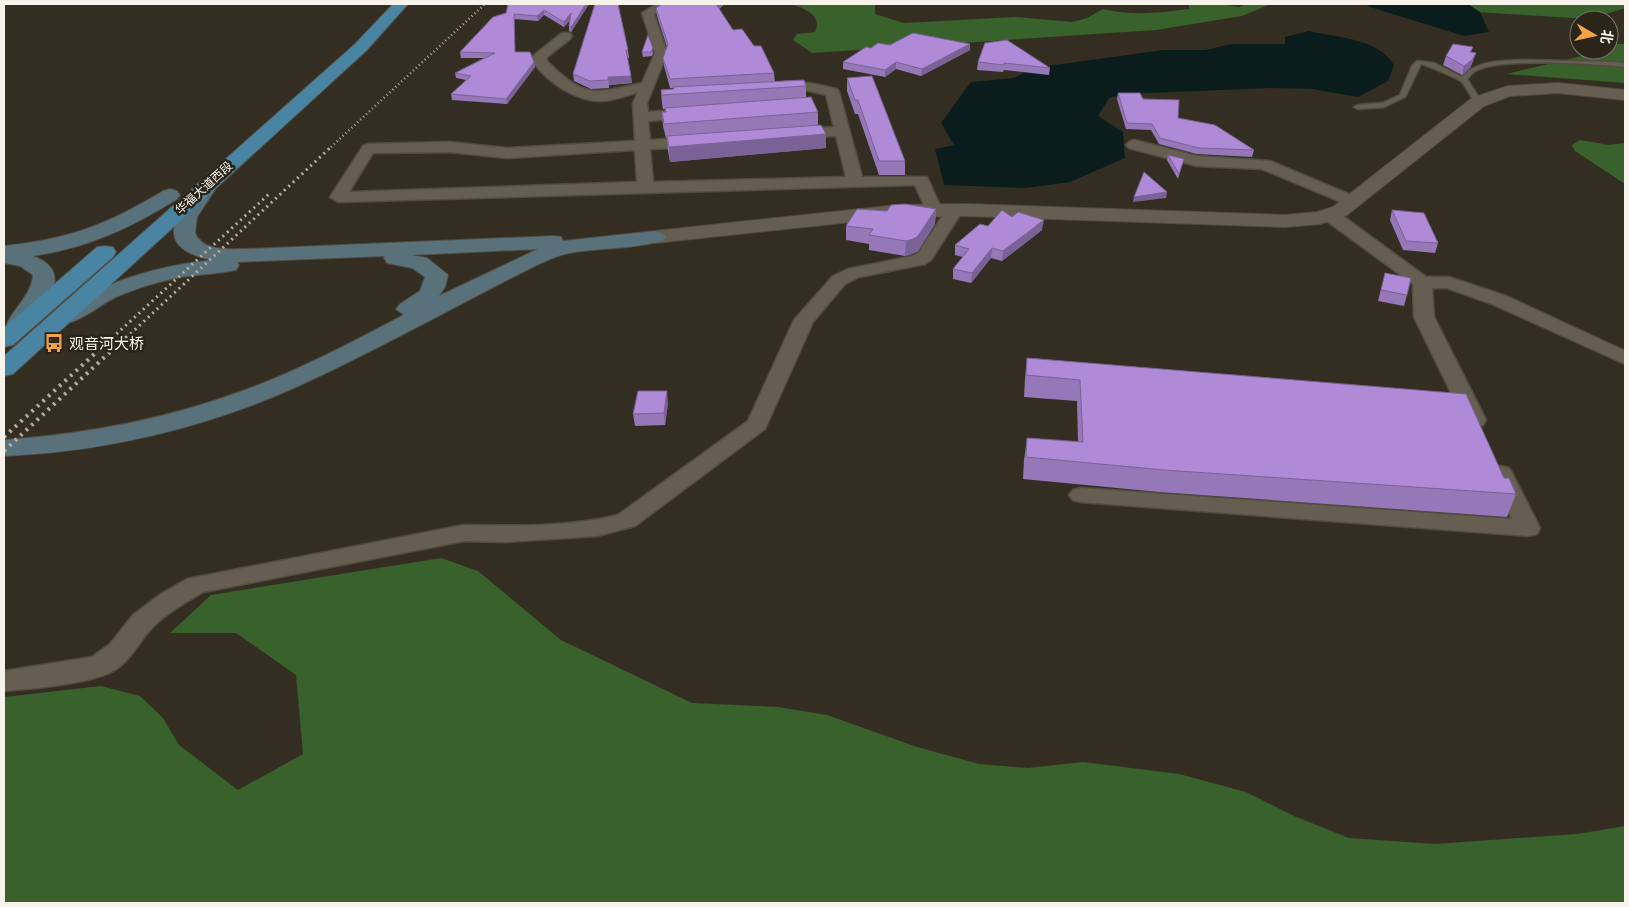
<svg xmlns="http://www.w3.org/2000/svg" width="1629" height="907" viewBox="0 0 1629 907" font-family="'Public Sans','Noto Sans SC',sans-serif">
<rect width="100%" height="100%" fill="#342e22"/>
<path fill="#39612b" d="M790 4H875V14L904 23 1015 17 1073 22 1087 18 1103 9C1132 16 1160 13 1189 9V4H1222L1239 7 1247 4H1271L1242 16 1156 30 812 53 793 40 797 34 815 32C823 15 804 8 790 4Z
M1467 4H1625V8L1590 19 1475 12Z
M1609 44H1625V83L1506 74 1599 52 1598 50H1609Z
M1580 140 1609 145 1625 143V184L1575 151 1572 145Z
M441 558 478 571 561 640 692 703 778 707 827 715 917 747 979 764 1028 768 1083 762 1179 774 1246 792 1294 816 1349 838 1435 844 1577 834 1625 826V903H4V697L101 686 140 696 163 718 179 745 238 790 303 754 296 675 236 633H170L211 595Z"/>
<path fill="#0b1c1d" d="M1373 4H1468L1480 12 1489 32 1464 36 1367 6Z
M1309 31C1338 38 1378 38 1394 65L1388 81 1358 97 1312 89 1270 88 1126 94 1109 98 1098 116 1123 132 1125 158 1070 182 1026 188 944 185 935 149 954 145 941 123 971 82 1014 78 1033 68 1163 50H1205L1232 44H1285V37Z"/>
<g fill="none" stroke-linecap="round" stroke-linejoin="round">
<g stroke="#514c40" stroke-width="3">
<path id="service" d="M1524 60 1612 62 1625 63V67C1595 64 1499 57 1475 71 1472 73 1469 77 1467 79L1482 102 1478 104 1476 103C1471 97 1467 88 1462 82 1459 79 1427 65 1421 64L1405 97 1384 107 1358 109 1354 107 1358 105 1383 103 1400 95 1412 66 1417 61 1434 63 1462 77C1477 60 1502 61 1524 60Z"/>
</g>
<g stroke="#514c40" stroke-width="3">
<path id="minor" d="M657 4H671L654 14 667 53 647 103 648 112 693 109 700 113 693 117 648 121 650 140 697 137 705 142 697 147 650 149 653 182 846 177 836 136 794 138 787 134 794 130 834 127 826 95 806 90 776 92 769 88C780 75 822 85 837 89L839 92 862 177H927L942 210 940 214H928L915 185 338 202 330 197 363 146 368 144 449 142 507 148 635 141 633 103 638 92C626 96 615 100 603 101 577 102 548 83 533 62V56L562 33H570L572 36 570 39 547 57V61C586 99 592 94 642 83L655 53 642 13ZM635 150 637 182 349 192 373 153 449 152 507 158Z
M1134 140 1197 156 1270 161 1358 198 1360 201 1358 204H1346L1262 169 1197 166 1129 148 1126 145 1129 142Z
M955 205 961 206 963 210 931 260 925 264 859 277 845 284 813 322 765 429 635 526 597 536 506 542 464 541 203 592C185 603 164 614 150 630 137 645 128 665 109 673 86 684 30 689 4 691V671L92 657 110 644 133 615 161 594 187 579 464 525C515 526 569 527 618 515L748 421 794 320 833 276 848 269 913 256 919 252 949 206Z
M1330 210 1336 211 1426 277H1449L1506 296 1625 351V364L1492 304 1447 288H1432L1434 317 1486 420 1483 425 1475 427 1467 425 1414 317 1413 284 1324 219 1322 215 1324 211Z
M1501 466 1509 468 1512 473 1540 528 1537 534 1528 536 1081 502 1073 500 1069 495 1073 490 1081 488 1512 519 1490 473 1493 468Z"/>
</g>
<g stroke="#514c40" stroke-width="2">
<path id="tertiary" d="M1558 83 1625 90V100L1558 93 1510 96 1484 106 1347 215 1320 224 1285 227 966 216 898 217 655 243 648 241 644 237 648 233 655 231 898 205 966 204 1285 215 1317 212 1333 207 1472 98 1508 86Z"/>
</g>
<g stroke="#514c40" stroke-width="2">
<path id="secondary" d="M208 179 215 181 218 185 197 217 195 233C203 252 229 249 246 249L553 236 561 237 563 241 655 231 662 233 666 237 662 241C630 250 597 247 565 254 556 256 547 261 539 264 458 304 379 350 296 387 205 428 103 452 4 456V440C87 434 167 419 245 390 300 370 352 342 404 315L396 309 400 304 420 291 425 277 412 268 387 263 384 258 385 256 237 262 239 265 236 270C218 274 200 274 182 277 159 281 137 288 116 297 97 306 75 328 54 323L50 318 54 313C108 282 149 267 212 260 150 247 177 215 201 181ZM538 249 439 296 445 287 448 275 427 258 412 255Z
M170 189 177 191 180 195 177 199C131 228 87 248 33 256 69 270 53 293 36 317 31 323 25 334 19 337 14 340 9 338 4 337 4 314 31 300 33 275L20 266 4 263V246C69 239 107 225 163 191Z"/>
</g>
<g stroke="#514c40" stroke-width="2">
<path id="primary" d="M393 4H408L367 50 13 374 4 376V356L355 44Z
M105 246 113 247 116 252 113 257 13 345 4 347V328L97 247Z"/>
</g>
<use href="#service" fill="#665f51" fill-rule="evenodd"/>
<use href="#minor" fill="#665f51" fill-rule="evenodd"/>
<use href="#tertiary" fill="#665f51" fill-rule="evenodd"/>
<use href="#secondary" fill="#58717a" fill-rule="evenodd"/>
<use href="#primary" fill="#4984a3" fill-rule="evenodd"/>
<path stroke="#b2ada4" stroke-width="2.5" stroke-dasharray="1 3" stroke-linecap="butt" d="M331 147 485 4"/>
<path stroke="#b2ada4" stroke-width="3" stroke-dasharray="2 4" stroke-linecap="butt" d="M112 338 269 194
M126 338 332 146"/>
<path stroke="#b2ada4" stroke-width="4" stroke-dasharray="2.5 5" stroke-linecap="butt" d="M4 437 114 336
M4 451 127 336"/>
</g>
<path fill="#9677b8" d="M589 4 571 32 569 31V26L570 20 564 27 544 15 538 21 514 19 515 52 534 62 535 67 507 104 452 100 451 94 466 80 456 78 455 73 484 58H461L460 52 506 13Z
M595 4 628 50 629 58H627L632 83 609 85V88L591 89 574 81 573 74Z
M662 4H725L719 9 733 30 754 46 774 73 775 82 806 86V97L818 112V125L826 148 670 162 668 151 667 138H666L663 126 662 112H666L665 109H663L662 104 661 90 673 89V88H670L664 66 663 58 667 47 657 16 656 8Z
M648 35 653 53 652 56 643 57 642 52Z
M985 43 1050 68 1049 75 1004 70 1003 72 977 70 978 62Z
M970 44V50L921 76 896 69 885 77 843 69V62L871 48 890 45Z
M1473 47 1471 52 1476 53 1473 61 1470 68 1462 75 1443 65 1446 56Z
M847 78 905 161V175H879L858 114H855L847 91Z
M1118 93 1143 99 1178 118 1254 150 1252 157 1197 154 1159 144 1151 130 1126 129 1117 99Z
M1168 155 1184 159 1178 179 1167 160Z
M936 209 935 224 918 251 912 254 905 256 869 250V244L846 240V226L887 211Z
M1392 210 1438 243 1435 253 1403 250 1390 220Z
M1012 217 1042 230 1002 261 991 258 971 283 953 279V269L963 257 955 255V245L988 226Z
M1385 273 1407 295 1404 306 1378 301Z
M1027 358 1504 478 1516 494 1507 517 1159 492 1023 479 1024 460 1027 438 1078 442 1077 401 1024 397 1025 379Z
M668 403 665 425 635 426 633 414Z"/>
<path fill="#7a6196" d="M586 4H589L571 32V27Z
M716 4H725L716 11Z
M544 10V15L538 21 537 16Z
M571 13 572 18 564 27V22Z
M970 44V50L921 76 922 69Z
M1476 53 1473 61 1470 68 1462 75 1464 66Z
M534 62 535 67 507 104 506 99Z
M896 62V69L885 77V70Z
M631 76 632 83 609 85 608 77Z
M826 134V148L670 162 669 147Z
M1167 192 1166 198 1133 202 1134 197Z
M936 209 935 224 918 251 912 254 905 256 906 241Z
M1044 220 1042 230 1002 261 1003 251Z
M992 248 991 258 971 283 972 273Z
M667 391 668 403 665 425 664 413Z"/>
<path fill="#af8ad6" stroke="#7a6196" d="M508 4H586L571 27 569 26 571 13 564 22 544 10 537 16 514 14 515 52H530L534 62 506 99 451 94 471 76 455 73 495 53 460 52 493 17 506 13Z
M595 4H618L628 50H626L631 76 608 77V80L590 81 573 74Z
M662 4H716L733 30 742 29 754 46H761L774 73 670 79 663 58 668 44 656 8Z
M913 33 970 44 922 69 896 62 885 70 843 62 866 47 871 48 878 43 890 45Z
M648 35 653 48 651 52H642Z
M1007 40 1050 68 1004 63V65L978 62 985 43Z
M1453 44 1473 47 1470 52 1476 53 1472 60 1464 66 1446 56Z
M872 76 905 161H879L858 100H855L847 78Z
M804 80 806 86 662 95 661 90 674 89 673 87Z
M1118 93H1140L1143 99 1179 100 1178 118 1215 125 1254 150 1199 148 1160 138 1152 124 1127 123Z
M811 97 818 112 664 124 662 112H666L665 108Z
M821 125 826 134 669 147 667 136Z
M1168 155 1184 159 1179 174Z
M1144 172 1167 192 1134 197Z
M905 204 936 209 918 236 913 239 906 241 869 235 873 229 846 226 857 209 887 211 891 205Z
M1002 210 1012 217 1018 212 1044 220 1003 251 992 248 972 273 953 269 969 249 955 245 980 224 988 226Z
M1392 210 1424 213 1438 243 1406 241Z
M1385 273 1411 278 1407 295 1381 290Z
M1027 358 1466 394 1504 478H1509L1516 494 1164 470 1026 457 1027 438 1083 442 1080 380 1026 375Z
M638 391H667L664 413 633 414Z"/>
<defs>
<g id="bus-bare" transform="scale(1.5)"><path d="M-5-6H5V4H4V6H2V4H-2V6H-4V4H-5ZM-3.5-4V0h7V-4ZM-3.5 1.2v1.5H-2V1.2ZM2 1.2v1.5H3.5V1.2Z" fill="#f5a346" stroke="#2a2518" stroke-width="2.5" paint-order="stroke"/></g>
</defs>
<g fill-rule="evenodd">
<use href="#bus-bare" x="54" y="343"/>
</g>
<g text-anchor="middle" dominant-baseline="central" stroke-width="5" stroke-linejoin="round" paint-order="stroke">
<g font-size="12" fill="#f7f3eb" stroke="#2a2518">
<text transform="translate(204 188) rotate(-42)">华福大道西段</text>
</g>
<g font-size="15" fill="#f7f3eb" stroke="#2a2518" text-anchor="start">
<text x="69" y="343">观音河大桥</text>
</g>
</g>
<rect width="1629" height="907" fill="none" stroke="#f7f3eb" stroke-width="10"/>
<g transform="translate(1594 35) rotate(99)"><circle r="24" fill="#2a2518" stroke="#7c776c"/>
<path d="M0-4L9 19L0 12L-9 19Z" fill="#f5a346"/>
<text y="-8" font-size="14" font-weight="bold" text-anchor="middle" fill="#f7f3eb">北</text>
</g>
</svg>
